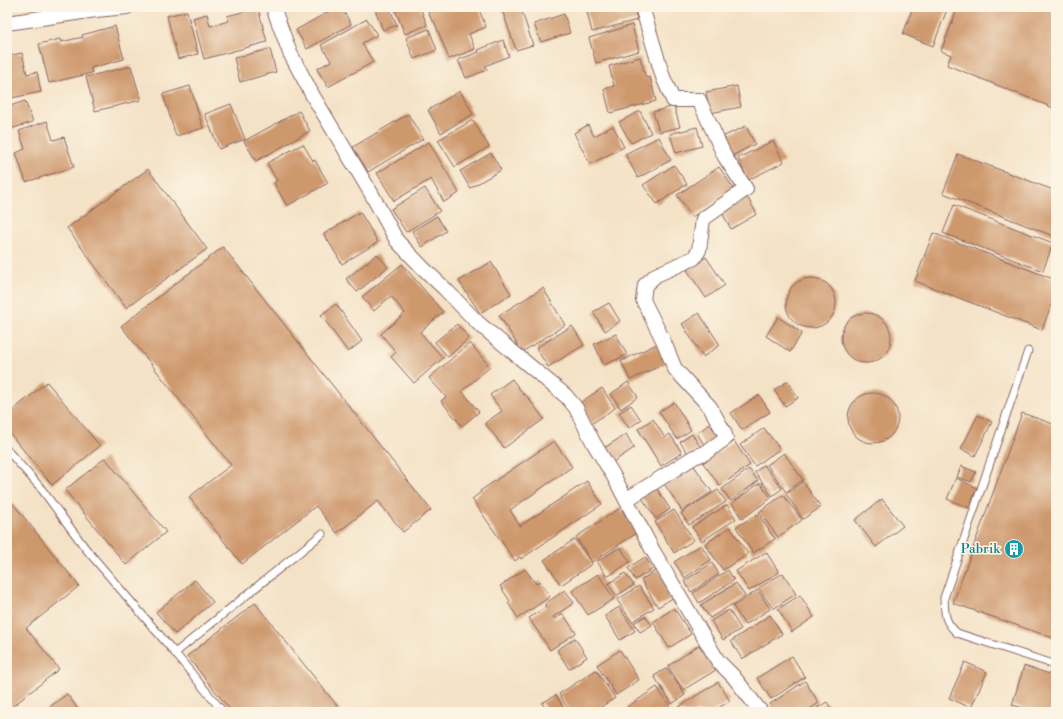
<svg xmlns="http://www.w3.org/2000/svg" width="1063" height="719" viewBox="0 0 1063 719" font-family="'Libre Bodoni',serif">
<rect width="100%" height="100%" fill="#fcf5e5"/>
<filter id="ink" filterUnits="userSpaceOnUse"><feTurbulence type="fractalNoise" baseFrequency=".025" numOctaves="2"/><feDisplacementMap in="SourceGraphic" scale="8" xChannelSelector="R" yChannelSelector="G"/><feConvolveMatrix kernelMatrix="1 2 1 2 8 2 1 2 1" color-interpolation-filters="sRGB"/></filter>
<filter id="wash" filterUnits="userSpaceOnUse"><feTurbulence type="fractalNoise" baseFrequency=".012" numOctaves="4" result="noise"/><feDisplacementMap in="SourceGraphic" scale="16" xChannelSelector="R" yChannelSelector="G"/><feGaussianBlur stdDeviation="0.9" result="paint"/><feColorMatrix in="noise" values="0 0 0 0 0 0 0 0 0 0 0 0 0 0 0 0 0 1.4 0 .05"/><feComposite in="paint" operator="in"/></filter>
<g filter="url(#wash)">
<rect width="100%" height="100%" fill="#f4e2c6"/>
<g id="blocks">
<path fill="#ce986d" d="M337 7H341L351 24 307 49 296 30Z
M374 7H389L397 25 383 30Z
M394 7H420L427 25 405 34Z
M426 7H478L486 27 469 34 475 49 449 59 434 21H432Z
M501 7H528L521 9 533 45 516 50Z
M600 7H634L637 20 592 32 587 12 600 8Z
M913 7H948L933 46 903 34Z
M958 7H1056V109L947 65 951 55 941 51Z
M258 8 267 42 204 59 193 18 207 14 210 26 229 21 227 16Z
M187 11 198 54 178 59 167 16Z
M564 14 570 33 541 42 534 24Z
M367 19 377 35 362 43 373 62 328 87 317 69 331 61 321 45Z
M632 25 639 51 596 63 589 38Z
M115 26 124 59 91 68 92 73 49 83 39 44 60 39 61 42 83 37 82 35Z
M429 29 437 50 414 59 406 38Z
M503 40 509 56 485 66 487 70 466 78 458 60 479 52 478 50Z
M270 49 276 72 240 82 234 58Z
M22 53 27 74 37 72 41 92 11 98 7 80V56Z
M640 57 646 78 650 77 656 101 610 113 604 89 614 86 609 66Z
M131 66 141 100 95 111 86 77Z
M190 86 203 128 176 136 163 94Z
M737 86 741 107 710 113 706 92Z
M460 91 473 114 441 133 428 110Z
M25 101 33 122 7 130V107Z
M231 104 245 139 219 149 205 114Z
M674 106 680 127 659 132 653 112Z
M299 111 310 131 256 161 244 141Z
M640 111 651 133 631 143 619 122Z
M408 114 423 139 368 172 353 147Z
M473 120 489 147 455 167 438 140Z
M47 121 53 140 64 137 74 167 26 182 16 153 25 149 19 131Z
M588 125 594 136 613 126 624 147 590 164 574 133Z
M746 126 755 144 730 157 720 138Z
M697 127 702 146 676 153 670 134Z
M659 137 671 160 638 178 625 154Z
M773 141 784 162 748 180 738 158Z
M429 142 459 193 444 202 431 179 394 201 377 173Z
M303 144 313 161 315 160 328 183 287 206 274 183 277 181 267 163Z
M491 153 501 170 470 188 460 171Z
M958 154 1056 191V237L943 193Z
M674 165 687 184 657 204 643 185Z
M719 167 734 189 692 217 677 195Z
M148 169 207 249 126 308 67 228Z
M425 188 440 211 406 232 391 209Z
M746 195 757 214 731 229 720 209Z
M954 205 1053 243 1043 271 943 233Z
M360 212 378 242 342 264 324 234Z
M437 216 446 231 422 247 412 231Z
M933 233 1056 280V292L1042 330 915 281Z
M223 247 431 510 403 532 378 501 337 533 316 506 242 564 189 497 231 465 121 326Z
M377 254 388 267 357 292 346 279Z
M706 257 725 285 706 298 687 270Z
M491 262 511 294 480 313 459 281Z
M402 264 443 312 420 332 443 358 414 383 391 357 396 352 381 334 405 313 391 296 374 311 362 297Z
M786 303a25 25 0 1 1 50 0a25 25 0 1 1-50 0Z
M543 288 565 325 522 352 499 315Z
M609 303 620 321 605 331 593 312Z
M336 304 362 341 348 352 321 315Z
M699 313 720 345 703 357 682 324Z
M841 338a25 25 0 1 1 50 0a25 25 0 1 1-50 0Z
M778 317 802 333 790 352 766 336Z
M457 324 469 338 448 357 435 342Z
M572 326 584 345 548 367 536 348Z
M616 334 627 355 604 365 594 344Z
M470 343 490 367 462 391 479 412 462 426 441 401 446 397 429 378Z
M657 344 666 363 630 380 621 361Z
M512 379 524 395 525 394 544 419 504 448 485 423 502 411 490 395Z
M788 381 798 398 785 406 774 390Z
M47 382 100 446 52 485 7 430V415Z
M628 382 638 397 621 409 611 394Z
M602 388 615 408 591 424 578 404Z
M848 418a25 25 0 1 1 50 0a25 25 0 1 1-50 0Z
M759 395 770 412 742 430 731 413Z
M674 402 691 430 677 439 659 412Z
M631 405 641 420 629 428 619 413Z
M1022 413 1056 425V639L953 603Z
M978 415 992 422 975 456 961 449Z
M653 419 665 438 670 434 682 453 661 466 638 429Z
M710 424 720 439 706 448 697 433Z
M764 428 780 449 755 466 740 445Z
M626 434 634 448 610 464 601 450Z
M692 434 701 448 689 455 680 442Z
M554 441 572 467 510 510 520 526 587 481 602 504 521 559 520 557 515 561 472 499 481 492 480 491Z
M734 441 750 465 720 486 703 463Z
M784 453 803 480 786 492 767 465Z
M105 458 166 532 126 565 65 490Z
M690 460 712 492 682 511 661 479Z
M764 465 782 489 772 496 755 472Z
M961 466 976 472 971 482 957 477Z
M749 469 758 481 731 501 722 489Z
M956 478 977 488 969 508 947 499Z
M803 482 821 507 803 519 786 494Z
M760 483 771 498 742 519 732 503Z
M655 486 670 509 656 519 640 495Z
M718 490 726 502 689 525 681 513Z
M783 495 802 520 778 537 759 512Z
M7 496 79 586 26 628 59 669 7 711Z
M882 499 903 526 876 547 855 520Z
M727 505 736 519 702 541 692 527Z
M620 508 637 533 592 562 576 537Z
M674 510 694 540 674 553 655 522Z
M758 514 775 539 753 553 736 527Z
M730 527 748 554 723 570 705 544Z
M575 539 592 564 561 585 544 560Z
M701 545 711 560 685 578 674 562Z
M620 547 630 562 607 577 597 561Z
M766 552 779 572 749 591 736 571Z
M645 557 653 569 635 580 628 568Z
M712 563 719 574 691 592 684 581Z
M525 569 536 584 540 581 550 597 518 618 508 603 510 601 500 586Z
M658 569 676 596 658 607 641 580Z
M728 570 734 580 699 603 693 593Z
M625 573 634 585 616 596 608 584Z
M783 573 796 594 773 609 759 588Z
M598 574 614 599 588 615 572 591Z
M195 580 213 602 175 634 156 612Z
M736 583 745 596 710 618 701 605Z
M639 586 654 608 632 622 617 600Z
M565 590 574 603 553 617 555 619 563 614 576 633 550 650 529 618 546 607 545 604Z
M758 590 770 609 745 625 733 606Z
M800 595 814 617 792 632 778 609Z
M255 603 342 712H232L187 656Z
M619 607 635 631 620 640 605 616Z
M674 608 691 634 669 648 653 622Z
M729 610 741 629 723 640 711 621Z
M770 615 782 634 742 659 731 641Z
M645 616 652 625 640 632 634 623Z
M575 638 587 657 569 669 557 650Z
M699 645 716 670 683 690 668 666Z
M620 650 639 680 616 695 597 665Z
M792 656 805 677 771 699 757 678Z
M965 662 987 672 971 708 949 698Z
M1024 666 1056 676V712H1038L1012 705Z
M667 668 685 695 672 704 654 676Z
M596 670 615 698 593 712H570L559 694Z
M805 681 819 703 805 712H775L770 704Z
M718 682 730 701 712 712H680L677 708Z
M657 687 670 707 663 712H630L627 707Z
M67 694 80 712H43Z
M556 695 566 712H547L542 703Z
M827 702 833 712H811Z"/>
</g>
</g>
<g filter="url(#ink)">
<use href="#blocks" fill-opacity="0" stroke="#866361" stroke-width="1"/>
<g fill="none" stroke-linecap="round" stroke-linejoin="round">
<g stroke="#866361" stroke-width="9">
<path id="service" d="M1028 351 944 598C945 615 944 621 957 633L1056 665
M7 450 40 487 86 549 175 653 223 712
M175 653 322 534"/>
</g>
<g stroke="#866361" stroke-width="16">
<path id="minor" d="M273 7 290 53 313 96 371 193 397 241 424 269 445 289 478 323 566 396 576 408 593 442 613 475 652 549 718 661 733 676 761 712
M7 23 96 10 127 7
M626 500 694 457 705 453 726 438 724 432 710 407 675 369 663 340 643 300 645 285 656 275 694 258 699 250 703 219 746 189 725 157 699 100H673L663 77 642 7"/>
</g>
<use href="#service" stroke="#fff" stroke-width="7"/>
<use href="#minor" stroke="#fff" stroke-width="14"/>
</g>
</g>
<defs>
<g id="building-disc" transform="scale(1)"><circle r="9.5" fill="#0f9aa8" stroke="#fcf5e5"/><path d="M-4-6H4V6H1V3H-1V6H-4ZM-2.5-4.3h1.7v1.8h-1.7ZM.8-4.3h1.7v1.8H.8ZM-2.5-1h1.7V.8h-1.7ZM.8-1h1.7V.8H.8Z" fill="#fff"/></g>
</defs>
<g fill-rule="evenodd">
<use href="#building-disc" x="1014" y="549"/>
</g>
<g text-anchor="middle" dominant-baseline="central" stroke-width="3" stroke-linejoin="round" paint-order="stroke">
<g font-size="13" fill="#0d838f" stroke="#fcf5e5" text-anchor="end">
<text x="1000" y="549">Pabrik</text>
</g>
</g>
<rect width="1063" height="719" fill="none" stroke="#fcf5e5" stroke-width="24"/>
</svg>
